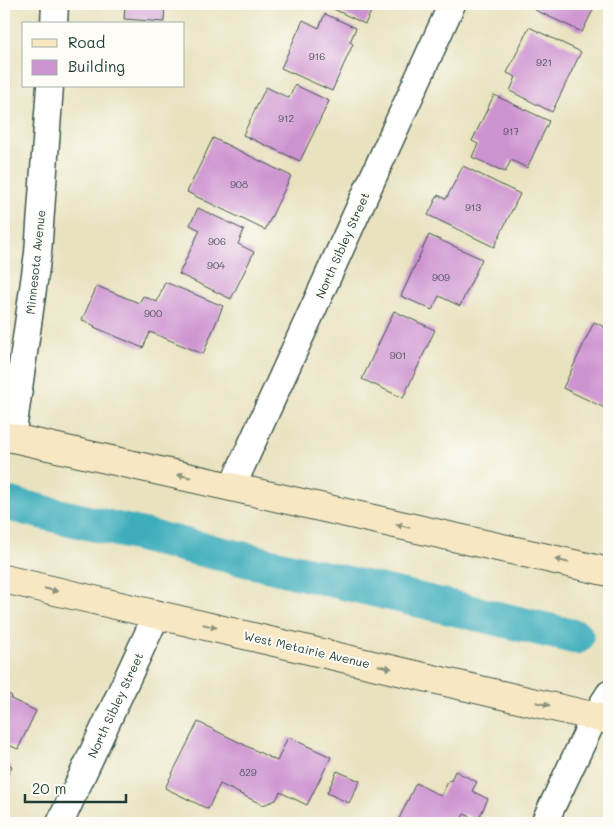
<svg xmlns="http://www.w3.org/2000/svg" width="613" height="827" viewBox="0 0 613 827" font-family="Mali,sans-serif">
<rect width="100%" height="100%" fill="#fdfcf7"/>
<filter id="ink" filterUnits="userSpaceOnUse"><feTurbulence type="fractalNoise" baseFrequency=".02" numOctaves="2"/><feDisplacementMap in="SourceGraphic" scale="10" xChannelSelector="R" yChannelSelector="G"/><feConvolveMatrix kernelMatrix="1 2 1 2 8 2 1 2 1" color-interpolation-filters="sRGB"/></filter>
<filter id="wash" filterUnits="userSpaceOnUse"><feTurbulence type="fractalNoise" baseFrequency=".0096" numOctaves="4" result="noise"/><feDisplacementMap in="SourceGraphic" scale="20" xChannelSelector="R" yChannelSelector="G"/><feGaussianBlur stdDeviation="1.12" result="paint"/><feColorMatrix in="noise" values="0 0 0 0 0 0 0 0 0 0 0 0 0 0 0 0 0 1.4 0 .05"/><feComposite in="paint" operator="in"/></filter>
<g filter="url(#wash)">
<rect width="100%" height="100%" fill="#e8e2bf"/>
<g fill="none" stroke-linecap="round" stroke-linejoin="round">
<path stroke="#3eadbb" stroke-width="35" d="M4 503 576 637"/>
</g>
<g id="blocks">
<path fill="#cd93d0" d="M125 4H165L164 22 124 19Z
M323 4H375L365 24Z
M538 4H596L582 32 535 10Z
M325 14 356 28 350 42 353 44 332 91 281 68 303 20 319 28Z
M529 27 581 52 552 112 510 91 516 77 507 73Z
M295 85 329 101 300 161 243 135 266 87 289 98Z
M494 95 549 121 527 168 511 160 505 172 472 157 478 144 472 141Z
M213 138 291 176 265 230 187 192Z
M463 166 520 194 494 247 428 215 438 195 446 199Z
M198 208 244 230 238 244 254 252 231 299 179 274 200 230 190 225Z
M429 235 482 259 460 306 439 296 432 310 401 296Z
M165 282 223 306 203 354 150 332 143 348 94 327 95 326 82 320 97 286 139 303 143 296 157 302Z
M394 311 435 330 403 398 362 379Z
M594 322 609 329V410L563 388Z
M4 692 12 696 11 699 36 711 18 749 4 743Z
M198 722 277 761 288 737 331 757 307 805 280 792 276 800 263 805 220 784 208 809 165 788Z
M4 762 12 766 4 783Z
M337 771 360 781 349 803 327 793Z
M455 771 477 782 472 791 488 799 478 820 464 814 459 823H397L416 783 441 796 449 780 451 781Z"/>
</g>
</g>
<g filter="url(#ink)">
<use href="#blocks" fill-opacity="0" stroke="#3d5649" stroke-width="1"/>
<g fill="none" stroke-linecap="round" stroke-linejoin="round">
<g stroke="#3d5649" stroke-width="29">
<path id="street" d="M54 24 55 4
M12 438 38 253 50 86
M232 487 452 4
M60 823 157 614
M544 823 595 716 609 694"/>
</g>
<g stroke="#3d5649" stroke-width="30">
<path id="secondary" d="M4 436 609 572
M4 579 609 720"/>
</g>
<use href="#street" stroke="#fff" stroke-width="26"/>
<use href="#secondary" stroke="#f7e8c3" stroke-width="28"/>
</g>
<defs><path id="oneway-solid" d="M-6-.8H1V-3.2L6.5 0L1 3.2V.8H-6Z" transform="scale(1.25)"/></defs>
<g fill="#8b927c">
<use href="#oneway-solid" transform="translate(184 476) rotate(-167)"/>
<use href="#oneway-solid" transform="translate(403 526) rotate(-167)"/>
<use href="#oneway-solid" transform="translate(562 561) rotate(-167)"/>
<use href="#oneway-solid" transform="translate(51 590) rotate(13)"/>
<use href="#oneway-solid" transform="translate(210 626) rotate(13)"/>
<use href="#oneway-solid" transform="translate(385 667) rotate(13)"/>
<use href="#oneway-solid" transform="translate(543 704) rotate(13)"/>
</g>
</g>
<g text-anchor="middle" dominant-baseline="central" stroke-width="4" stroke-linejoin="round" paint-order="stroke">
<g font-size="10" fill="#4a525b">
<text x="317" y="56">916</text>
<text x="544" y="62">921</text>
<text x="286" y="118">912</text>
<text x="511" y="131">917</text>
<text x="239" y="184">908</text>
<text x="473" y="207">913</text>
<text x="217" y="241">906</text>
<text x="216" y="265">904</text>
<text x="441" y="277">909</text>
<text x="153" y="313">900</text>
<text x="398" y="355">901</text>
<text x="248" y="772">829</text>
</g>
<g font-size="12" fill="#1f3d34" stroke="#fdfcf7">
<text transform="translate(342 245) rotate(-66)">North Sibley Street</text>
<text transform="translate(35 262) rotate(-84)">Minnesota Avenue</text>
<text transform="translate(307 649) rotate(13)">West Metairie Avenue</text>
<text transform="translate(115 705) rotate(-65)">North Sibley Street</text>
</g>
</g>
<rect width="613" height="827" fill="none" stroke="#fdfcf7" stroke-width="20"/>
<rect x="22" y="22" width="162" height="65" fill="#fdfcf7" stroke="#a4b0a9"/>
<rect x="32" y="39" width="25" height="8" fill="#f7e8c3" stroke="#a4b0a9"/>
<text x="68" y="48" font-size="15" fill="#1f3d34">Road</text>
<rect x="32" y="60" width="25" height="15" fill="#cd93d0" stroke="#a4b0a9"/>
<text x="68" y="72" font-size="15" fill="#1f3d34">Building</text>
<path d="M25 794v8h101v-8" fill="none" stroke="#1f3d34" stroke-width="2.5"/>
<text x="32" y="794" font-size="15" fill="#1f3d34" stroke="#fdfcf7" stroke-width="4" paint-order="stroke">20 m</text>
</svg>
